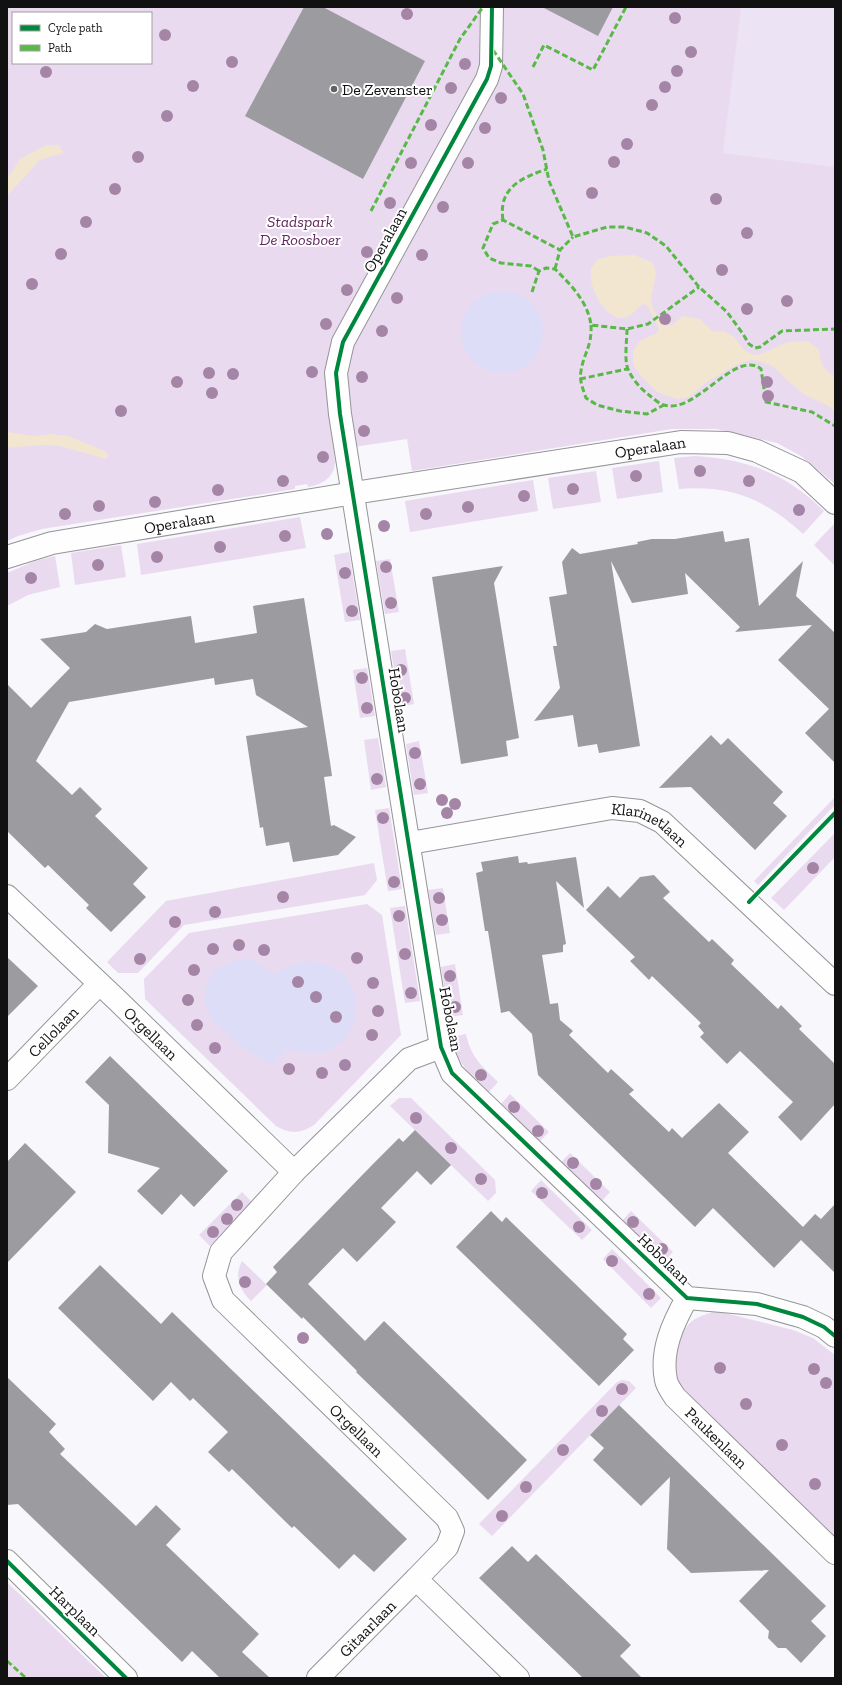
<svg xmlns="http://www.w3.org/2000/svg" width="842" height="1685" viewBox="0 0 842 1685" font-family="'Zilla Slab',serif">
<rect width="100%" height="100%" fill="#f7f7fc"/>
<path fill="#e9daf0" fill-rule="evenodd" d="M7 7H835V484L801 456 777 443 717 429H672L412 471 407 439 334 450C334 455 335 459 335 463 334 478 321 485 308 487L307 484 295 486V489L42 529 18 536 7 541ZM13 13H151V63H13Z
M695 456C747 459 787 474 824 511L803 534C765 499 731 485 679 489L674 458Z
M659 461 663 492 617 499 612 468Z
M596 471 601 502 553 509 548 478Z
M533 480 538 511 410 532 405 501Z
M300 517 306 548 141 575 137 544Z
M835 523V566L814 545Z
M121 545 126 577 75 585 71 553Z
M349 552 360 620 345 622 334 555Z
M55 556 60 587 28 595 7 606V573L35 561Z
M390 559 399 612 385 614 376 561Z
M405 649 414 704 400 707 391 651Z
M367 668 375 716 360 718 353 670Z
M378 738 386 787 371 790 364 740Z
M419 741 428 793 414 795 406 744Z
M835 797V805L758 885 754 881Z
M389 808 402 889 388 891 375 810Z
M835 833V857L784 910 771 898Z
M374 863 377 880 365 895 184 925 138 973H118L107 962 166 901Z
M443 888 450 933 436 935 428 890Z
M367 904 382 915 401 1035 314 1125C300 1134 290 1134 276 1126L145 999 144 979 189 933Z
M405 906 420 1001 405 1003 390 908Z
M455 964 463 1015 449 1017 441 967Z
M466 1034C471 1058 482 1066 498 1082L488 1093C471 1076 455 1061 452 1037Z
M510 1094 549 1132 539 1142 500 1105Z
M399 1098H411L495 1180 496 1193 488 1201 390 1106Z
M570 1153 610 1192 601 1202 560 1163Z
M541 1180 592 1230 582 1240 531 1191Z
M242 1192 252 1202 210 1246 199 1235Z
M631 1211 673 1252 663 1263 621 1222Z
M612 1249 661 1298 651 1308 603 1259Z
M242 1261 267 1285 251 1301C239 1289 234 1277 242 1261Z
M713 1312 725 1313 793 1330 813 1338 835 1355V1539L679 1385C677 1381 675 1377 674 1373 672 1359 679 1333 690 1323 696 1317 704 1315 713 1312Z
M622 1380 629 1381 636 1388 492 1536 479 1524 616 1383Z
M7 1582 106 1678H7Z"/>
<path fill="#deddf8" d="M461 332a41 41 0 1 1 82 0a41 41 0 1 1-82 0Z
M248 958 264 966 275 975C289 964 308 957 326 965 330 966 336 968 340 971 368 993 358 1045 321 1053 310 1055 299 1052 288 1049L272 1065 245 1050 212 1020 206 1005V985L215 970 229 962Z"/>
<path fill="#ece3f4" d="M741 7H835V167L723 153Z"/>
<path fill="#f2e6d1" d="M46 145H59L63 153 40 160 7 196V179L20 159Z
M634 255 652 262 656 273 651 298 653 309 662 324 666 326 674 324 682 316 700 319C708 327 711 334 723 331L734 337 742 348 751 354 759 355 788 342 808 341 819 350C820 362 823 371 835 376V411L827 405 805 395 788 381 774 367 760 361 751 360 738 364 707 382 689 397 677 399 659 393 641 376 633 365V351L640 341 657 333 659 329 648 306 643 304C635 309 632 317 623 318 604 319 588 286 591 270 592 266 596 262 598 259L611 256Z
M7 432 34 436 50 434 68 436 105 451 108 456 106 459 60 446 41 445 7 448Z"/>
<path fill="#9c9ca0" d="M304 7H323L425 61 363 179 245 116Z
M542 7H613L598 36Z
M723 531 725 542 749 538 759 606 803 561 796 596 835 633V763L805 733 829 709 778 660 812 625 735 632 740 627 685 573 688 594 632 603 611 561 640 746 599 753 597 744 578 747 573 715 534 721 560 688 553 646H557L549 597 567 594 562 562 572 548 580 554 638 544 637 542 652 539H675Z
M503 566 494 583 519 738 506 741 508 756 461 764 432 577Z
M304 598 330 762 332 776 324 777 331 826 334 825 356 837 338 855 293 862 289 842 266 846 263 827 260 828 246 736 308 727 256 695 253 679 215 685 214 678 69 702 36 761 72 795 80 787 102 809 95 816 148 868 133 884 146 897 111 932 86 908 89 905 48 865 45 868 7 831V684L31 708 70 668 40 639 86 632 95 624 107 629 191 616 195 643 257 633 253 606Z
M711 735 721 745 728 738 783 792 773 803 787 816 755 850 691 787 659 788Z
M518 856 519 863 527 862 528 864 576 857 584 908 556 881 566 944 563 945V952L542 955 550 1004 558 1003 560 1020 573 1031 569 1035 608 1073 611 1069 634 1090 629 1094 669 1132 672 1128 682 1138 719 1103 749 1132 728 1153 803 1227 815 1214 821 1219 835 1204V1273L801 1240 774 1268 713 1208 695 1227 538 1075 532 1034 509 1011 501 1013 488 931H485L476 873 483 871 481 862Z
M654 875 670 892 663 898 709 942 712 939 734 960 731 964 778 1009 781 1005 802 1026 799 1029 835 1064V1104L801 1141 778 1117 793 1102 740 1051 727 1064 700 1037 704 1033 698 1026 701 1023 652 976 649 980 630 961 635 957 586 910 608 886 620 898 640 877Z
M7 957 38 986 7 1017Z
M110 1056 228 1171 194 1207 181 1194 162 1215 137 1191 160 1168 108 1153 109 1105 85 1082Z
M415 1130 451 1165 431 1185 417 1171 381 1208 396 1222 357 1262 343 1248 308 1284 365 1341 384 1321 527 1460 488 1500 356 1372 357 1371 303 1317 302 1319 266 1284 277 1272 273 1267 373 1164 399 1138 403 1142Z
M25 1143 76 1192 7 1263V1162Z
M491 1211 502 1222 506 1217 627 1334 623 1339 634 1350 599 1386 456 1247Z
M100 1265 161 1324 172 1312 407 1539 374 1572 354 1554 339 1569 294 1526 292 1528 232 1469 229 1472 208 1452 228 1432 193 1398 190 1401 171 1382 153 1401 58 1308Z
M7 1377 56 1424 49 1432 65 1449 60 1454 136 1526 156 1505 181 1529 166 1545 259 1634 242 1652 270 1678H220L192 1651 182 1662 18 1504 7 1505Z
M619 1405 826 1606 811 1621 826 1636 801 1663 786 1648H778L768 1638 769 1631 739 1601 769 1570 691 1573 667 1549 670 1477 641 1506 593 1460 604 1448 590 1435Z
M512 1546 528 1562 536 1554 625 1639 631 1645 620 1656 642 1678H583L479 1578Z"/>
<g fill="none" stroke-linecap="round" stroke-linejoin="round">
<g stroke="#959597" stroke-width="24">
<g id="minor">
<path d="M492 7 491 66 487 79 343 342 336 373 340 414 441 1047 452 1073 687 1298 757 1304 803 1317 824 1327 835 1336"/>
<path id="s1" d="M7 557 52 543 354 493 681 442 728 443 757 451 802 472 835 503"/>
<path id="s2" d="M410 843 612 808 640 811 662 822 835 984"/>
<path id="s3" d="M7 896 117 1000 294 1172"/>
<path id="s4" d="M441 1047 409 1059 294 1172 221 1252 214 1276 223 1300 447 1518 453 1531 447 1547 416 1579 518 1678"/>
<path id="s5" d="M7 1079 99 984"/>
<path id="s6" d="M687 1298C673 1323 660 1351 666 1380 667 1386 672 1392 675 1397L835 1553"/>
<path d="M7 1561 126 1678"/>
<path id="s7" d="M318 1678 416 1579"/>
</g>
</g>
<use href="#minor" stroke="#fefeff" stroke-width="22"/>
<path stroke="#58b947" stroke-width="3" stroke-dasharray="6 3" stroke-linecap="butt" d="M493 50 523 94 543 150 549 181 573 237 607 227H625L647 233 666 246 699 287 727 312 743 334 749 344 755 348 760 347 782 331 835 329
M533 67 544 45 593 70 626 7
M371 211 460 39 483 7
M503 220C498 188 521 178 547 169
M555 269 560 250 573 237
M539 271 531 266 501 263 489 258 483 248 493 224 503 220 560 250
M532 292 539 271 546 268 555 269C571 285 588 302 591 325L627 329 648 324 699 287
M591 325C592 347 584 352 581 371 579 380 583 389 586 398L597 405 620 411 647 414 664 405
M627 329C627 339 624 361 628 369 632 379 641 389 649 395 653 398 659 404 664 405 696 415 735 348 761 369L766 402 812 412 835 426
M580 379 627 369
M7 1661 26 1678"/>
<g stroke="#fff" stroke-width="6">
<path id="cycleway" d="M492 7 491 66 487 79 343 342 336 373 340 414 441 1047 452 1073 687 1298 757 1304 803 1317 824 1327 835 1336
M749 902 835 813
M7 1561 126 1678"/>
</g>
<use href="#cycleway" stroke="#00873e" stroke-width="4"/>
</g>
<g fill="#a585a5">
<circle cx="407" cy="14" r="6"/>
<circle cx="675" cy="18" r="6"/>
<circle cx="165" cy="35" r="6"/>
<circle cx="691" cy="52" r="6"/>
<circle cx="232" cy="62" r="6"/>
<circle cx="465" cy="64" r="6"/>
<circle cx="677" cy="71" r="6"/>
<circle cx="46" cy="72" r="6"/>
<circle cx="193" cy="86" r="6"/>
<circle cx="665" cy="87" r="6"/>
<circle cx="451" cy="88" r="6"/>
<circle cx="501" cy="98" r="6"/>
<circle cx="652" cy="105" r="6"/>
<circle cx="167" cy="116" r="6"/>
<circle cx="431" cy="125" r="6"/>
<circle cx="485" cy="128" r="6"/>
<circle cx="627" cy="144" r="6"/>
<circle cx="138" cy="157" r="6"/>
<circle cx="614" cy="162" r="6"/>
<circle cx="411" cy="163" r="6"/>
<circle cx="468" cy="163" r="6"/>
<circle cx="115" cy="189" r="6"/>
<circle cx="592" cy="193" r="6"/>
<circle cx="716" cy="199" r="6"/>
<circle cx="390" cy="203" r="6"/>
<circle cx="443" cy="207" r="6"/>
<circle cx="86" cy="222" r="6"/>
<circle cx="747" cy="233" r="6"/>
<circle cx="367" cy="252" r="6"/>
<circle cx="61" cy="254" r="6"/>
<circle cx="422" cy="255" r="6"/>
<circle cx="722" cy="270" r="6"/>
<circle cx="32" cy="284" r="6"/>
<circle cx="347" cy="290" r="6"/>
<circle cx="397" cy="298" r="6"/>
<circle cx="787" cy="301" r="6"/>
<circle cx="747" cy="309" r="6"/>
<circle cx="665" cy="319" r="6"/>
<circle cx="326" cy="324" r="6"/>
<circle cx="382" cy="331" r="6"/>
<circle cx="312" cy="372" r="6"/>
<circle cx="209" cy="373" r="6"/>
<circle cx="233" cy="374" r="6"/>
<circle cx="362" cy="377" r="6"/>
<circle cx="177" cy="382" r="6"/>
<circle cx="767" cy="382" r="6"/>
<circle cx="212" cy="393" r="6"/>
<circle cx="768" cy="396" r="6"/>
<circle cx="121" cy="411" r="6"/>
<circle cx="364" cy="431" r="6"/>
<circle cx="323" cy="457" r="6"/>
<circle cx="700" cy="471" r="6"/>
<circle cx="636" cy="476" r="6"/>
<circle cx="283" cy="481" r="6"/>
<circle cx="749" cy="481" r="6"/>
<circle cx="573" cy="489" r="6"/>
<circle cx="218" cy="490" r="6"/>
<circle cx="524" cy="496" r="6"/>
<circle cx="155" cy="502" r="6"/>
<circle cx="99" cy="506" r="6"/>
<circle cx="468" cy="507" r="6"/>
<circle cx="799" cy="510" r="6"/>
<circle cx="65" cy="514" r="6"/>
<circle cx="426" cy="514" r="6"/>
<circle cx="384" cy="526" r="6"/>
<circle cx="327" cy="534" r="6"/>
<circle cx="285" cy="536" r="6"/>
<circle cx="220" cy="547" r="6"/>
<circle cx="157" cy="557" r="6"/>
<circle cx="98" cy="565" r="6"/>
<circle cx="386" cy="567" r="6"/>
<circle cx="345" cy="573" r="6"/>
<circle cx="31" cy="578" r="6"/>
<circle cx="391" cy="603" r="6"/>
<circle cx="352" cy="611" r="6"/>
<circle cx="401" cy="670" r="6"/>
<circle cx="362" cy="678" r="6"/>
<circle cx="405" cy="698" r="6"/>
<circle cx="367" cy="708" r="6"/>
<circle cx="415" cy="753" r="6"/>
<circle cx="377" cy="779" r="6"/>
<circle cx="420" cy="784" r="6"/>
<circle cx="442" cy="800" r="6"/>
<circle cx="455" cy="804" r="6"/>
<circle cx="447" cy="813" r="6"/>
<circle cx="383" cy="818" r="6"/>
<circle cx="813" cy="868" r="6"/>
<circle cx="394" cy="882" r="6"/>
<circle cx="283" cy="897" r="6"/>
<circle cx="439" cy="898" r="6"/>
<circle cx="215" cy="912" r="6"/>
<circle cx="399" cy="916" r="6"/>
<circle cx="442" cy="920" r="6"/>
<circle cx="175" cy="922" r="6"/>
<circle cx="239" cy="945" r="6"/>
<circle cx="213" cy="949" r="6"/>
<circle cx="264" cy="950" r="6"/>
<circle cx="405" cy="954" r="6"/>
<circle cx="357" cy="958" r="6"/>
<circle cx="140" cy="959" r="6"/>
<circle cx="194" cy="970" r="6"/>
<circle cx="450" cy="976" r="6"/>
<circle cx="298" cy="982" r="6"/>
<circle cx="373" cy="983" r="6"/>
<circle cx="411" cy="993" r="6"/>
<circle cx="316" cy="997" r="6"/>
<circle cx="188" cy="1000" r="6"/>
<circle cx="455" cy="1007" r="6"/>
<circle cx="378" cy="1011" r="6"/>
<circle cx="336" cy="1017" r="6"/>
<circle cx="197" cy="1025" r="6"/>
<circle cx="372" cy="1035" r="6"/>
<circle cx="215" cy="1048" r="6"/>
<circle cx="345" cy="1065" r="6"/>
<circle cx="289" cy="1069" r="6"/>
<circle cx="322" cy="1073" r="6"/>
<circle cx="481" cy="1075" r="6"/>
<circle cx="514" cy="1107" r="6"/>
<circle cx="416" cy="1118" r="6"/>
<circle cx="538" cy="1131" r="6"/>
<circle cx="451" cy="1148" r="6"/>
<circle cx="573" cy="1163" r="6"/>
<circle cx="481" cy="1179" r="6"/>
<circle cx="596" cy="1184" r="6"/>
<circle cx="542" cy="1193" r="6"/>
<circle cx="237" cy="1205" r="6"/>
<circle cx="227" cy="1219" r="6"/>
<circle cx="633" cy="1222" r="6"/>
<circle cx="579" cy="1227" r="6"/>
<circle cx="213" cy="1232" r="6"/>
<circle cx="662" cy="1249" r="6"/>
<circle cx="612" cy="1261" r="6"/>
<circle cx="245" cy="1282" r="6"/>
<circle cx="649" cy="1294" r="6"/>
<circle cx="303" cy="1338" r="6"/>
<circle cx="720" cy="1368" r="6"/>
<circle cx="814" cy="1369" r="6"/>
<circle cx="826" cy="1383" r="6"/>
<circle cx="622" cy="1389" r="6"/>
<circle cx="746" cy="1404" r="6"/>
<circle cx="602" cy="1411" r="6"/>
<circle cx="782" cy="1445" r="6"/>
<circle cx="563" cy="1450" r="6"/>
<circle cx="815" cy="1484" r="6"/>
<circle cx="526" cy="1487" r="6"/>
<circle cx="502" cy="1516" r="6"/>
</g>
<circle fill="#626263" stroke="#fff" stroke-width="1.5" cx="334" cy="89" r="4"/>
<g text-anchor="middle" dominant-baseline="central" stroke-width="4" stroke-linejoin="round" paint-order="stroke">
<g font-size="16" fill="#111" stroke="#fff" text-anchor="start">
<text x="342" y="89">De Zevenster</text>
</g>
<g font-size="16" font-style="italic" fill="#62275e" stroke="#fff">
<text x="300" y="221">Stadspark<tspan x="300" dy="18">De Roosboer</tspan></text>
</g>
<g font-size="16" fill="#111" stroke="#fff">
<text transform="translate(385 240) rotate(-61)">Operalaan</text>
<text stroke="none"><textPath href="#s1" startOffset="653">Operalaan</textPath></text>
<text stroke="none"><textPath href="#s1" startOffset="176">Operalaan</textPath></text>
<text transform="translate(399 700) rotate(81)">Hobolaan</text>
<text stroke="none"><textPath href="#s2" startOffset="247">Klarinetlaan</textPath></text>
<text transform="translate(451 1019) rotate(79)">Hobolaan</text>
<text stroke="none"><textPath href="#s5" startOffset="66">Cellolaan</textPath></text>
<text stroke="none"><textPath href="#s3" startOffset="199">Orgellaan</textPath></text>
<text transform="translate(664 1259) rotate(44)">Hobolaan</text>
<text stroke="none"><textPath href="#s4" startOffset="541">Orgellaan</textPath></text>
<text stroke="none"><textPath href="#s6" startOffset="164">Paukenlaan</textPath></text>
<text transform="translate(75 1611) rotate(44)">Harplaan</text>
<text stroke="none"><textPath href="#s7" startOffset="70">Gitaarlaan</textPath></text>
</g>
</g>
<rect width="842" height="1685" fill="none" stroke="#111111" stroke-width="16"/>
<rect x="12" y="12" width="140" height="52" fill="#ffffff" stroke="#a0a0a0"/>
<rect x="20" y="25" width="20" height="6" fill="#00873e" stroke="#a0a0a0"/>
<text x="48" y="32" font-size="12" fill="#111111">Cycle path</text>
<rect x="20" y="45" width="20" height="6" fill="#58b947" stroke="#a0a0a0"/>
<text x="48" y="52" font-size="12" fill="#111111">Path</text>
</svg>
